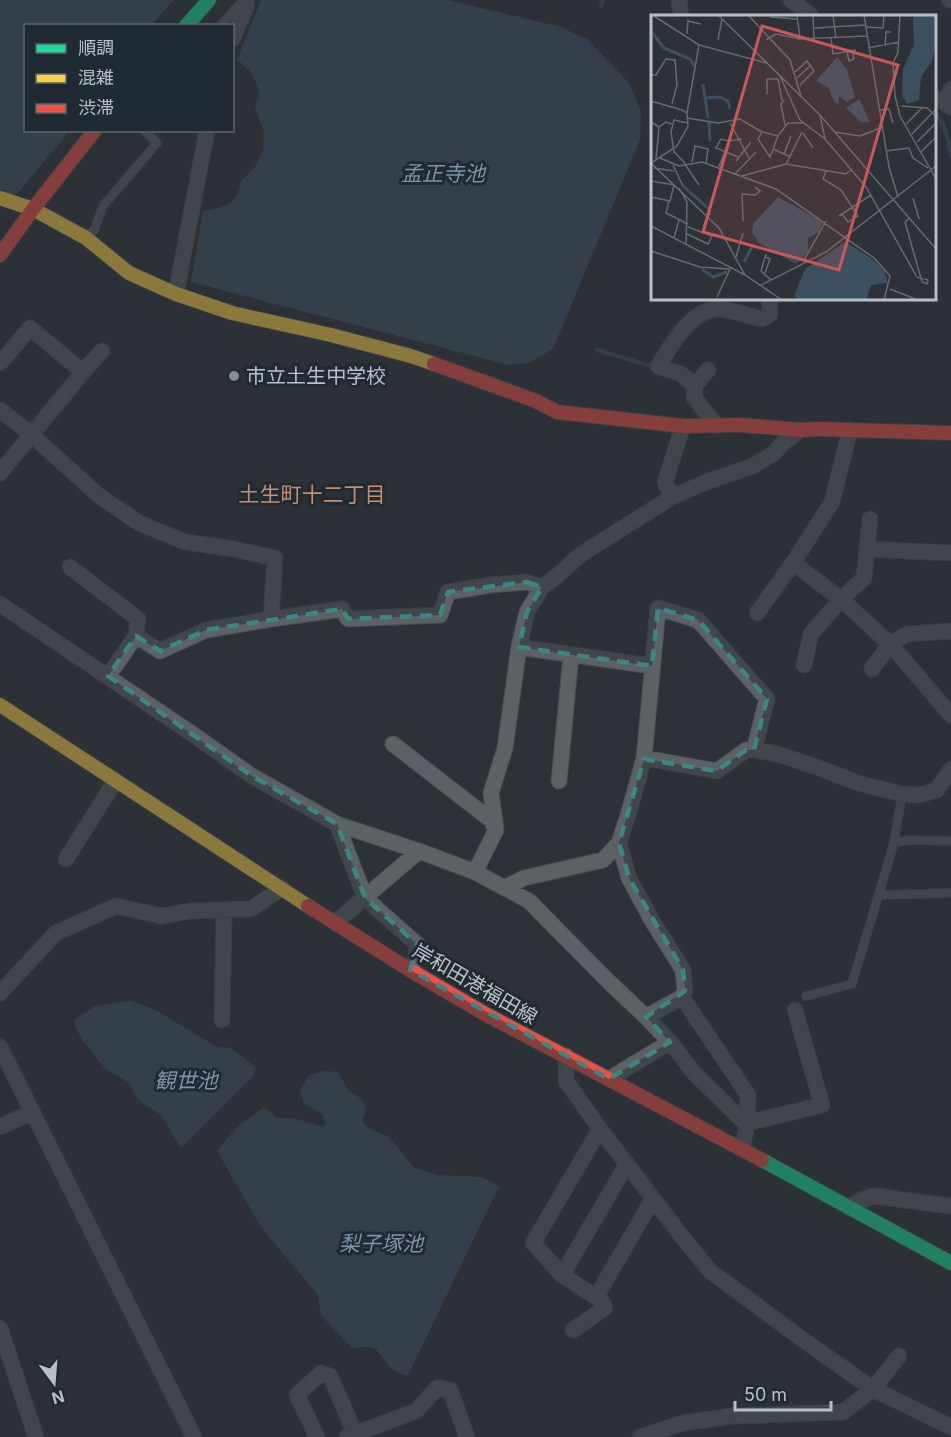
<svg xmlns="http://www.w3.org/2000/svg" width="951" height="1437" viewBox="0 0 951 1437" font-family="Inter,'Noto Sans JP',sans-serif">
<rect width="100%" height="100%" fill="#2c3237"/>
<path fill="#3d505f" d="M0 0H174L151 25 26 26V130L70 131 15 196 0 192Z
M261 0H448L561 27 587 39 630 84 641 111 640 140 553 349 529 363 509 365 191 282 203 211 217 209 229 204 238 194 241 181 255 167 263 150 264 132 255 107 259 94 256 82 249 70 237 60Z
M131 1001 154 1009 217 1047 231 1048 255 1067 254 1075 181 1148 161 1115 138 1100 129 1083 105 1068 82 1040 73 1021 95 1006Z
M325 1071 338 1072 348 1090 363 1100 366 1110 362 1121 368 1128 389 1137 414 1168 439 1175 482 1177 499 1186 408 1376C404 1374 398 1373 394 1370 376 1356 382 1341 353 1349L321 1315 318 1295 261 1227 217 1151 238 1126 264 1107 277 1118H293L320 1126 326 1125 323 1115 304 1104 300 1090 309 1075Z"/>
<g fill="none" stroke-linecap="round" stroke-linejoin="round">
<path stroke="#3d505f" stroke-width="4" d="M782 0 800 16
M601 6 603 0
M934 111 943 124 947 136 951 157
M597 350 654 367
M854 1195C873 1188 877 1189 897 1192"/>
<g stroke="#4a4e52" stroke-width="10">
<path id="lane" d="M220 26 243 0
M87 237 94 230 103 206 157 143 144 130
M894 843 909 840 951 841
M878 895 951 893
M806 996 852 984 894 843 902 794"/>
</g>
<g stroke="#4a4e52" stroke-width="17">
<path id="street" d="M679 0 681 16
M791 0 811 16
M949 0H951
M232 40 247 5
M934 97 951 107
M944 103 951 89
M176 294 207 130
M0 363 30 328 83 372
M708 370 695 386 694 397 716 426
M695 386 681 374 658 366C671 346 690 310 717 309 728 308 751 317 763 319L770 314 769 298
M0 410 32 435 98 495 139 523 185 542 234 549 275 558 271 619
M0 473 83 372 102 351
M672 497 665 482 683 426
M867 549 951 553
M793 563 841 599 890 644 951 715
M70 567 138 619 136 636
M0 604 191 733 252 776 337 824 419 851 475 872 529 901 607 980 646 1017 670 1042 695 1074 747 1125 742 1149
M757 613 793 563 832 502 850 430
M519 647 652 666
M804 665 811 634 841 599 864 578 870 519
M872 669 890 644 907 634 951 631
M108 676 136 636 160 651 206 630 271 619 342 609 348 619 440 615 448 592 490 585 527 582 542 587
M393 744 491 820 496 830 475 872
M644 758 658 608 698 620 767 699 754 750
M559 781 571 655
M337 824 365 898 418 945 415 959 410 970
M496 830 491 793 505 748 519 647 527 612 542 587 556 577 580 555 672 497 706 482 753 466 774 453 783 443 800 430
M619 843 629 878 651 919 683 970 685 991 682 997 646 1017
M66 859 116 780
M504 888 524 878 603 860 619 843 629 812 644 758 717 771 746 750H754L778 754 822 769 858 783 902 794 919 795 937 790 951 769
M335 923 419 851
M0 993 56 933 116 906 162 916 190 911 251 909 282 888
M682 997 748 1095 747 1125 756 1121 822 1105 795 1010
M222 1020 224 910
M0 1047 194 1437
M566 1056V1081L600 1129 680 1234 710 1271 806 1342 873 1389 951 1427
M609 1079 670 1042
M0 1127 32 1112
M600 1129 533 1243 562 1275 596 1297 653 1199
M848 1207 873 1196 951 1206
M562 1275 627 1164
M0 1328 36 1437
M573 1330 605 1308 601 1300 596 1297
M317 1437 297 1395 321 1373 330 1376 355 1433
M347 1437 416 1411 437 1388 450 1390 467 1437
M640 1437 683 1423 733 1416 843 1412 873 1389 899 1356"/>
</g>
<g stroke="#4a4e52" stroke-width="16">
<path id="fast" d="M186 26 209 0
M762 1160 951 1263"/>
</g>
<g stroke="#4a4e52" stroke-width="16">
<path id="slow" d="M0 198 33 209 86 238 129 273 176 294 232 313 331 335 411 356 434 364
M0 705 308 906"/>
</g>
<g stroke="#4a4e52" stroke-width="16">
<path id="jam" d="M0 255 33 209 95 130
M434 364 536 401 557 412 683 426 740 425 800 430 817 429 951 433
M308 906 410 970 485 1014 762 1160"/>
</g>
<use href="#lane" stroke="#5c6166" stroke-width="8"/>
<use href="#street" stroke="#5c6166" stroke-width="15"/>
<use href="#fast" stroke="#16e098" stroke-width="14"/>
<use href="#slow" stroke="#ffcf43" stroke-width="14"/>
<use href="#jam" stroke="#f24e42" stroke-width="14"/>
</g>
<path d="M0 0H951V1437H0ZM527 582 542 587 527 612 519 647 652 666 658 608 698 620 767 699 754 750H746L717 771 644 759 619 843 629 878 683 970 685 991 646 1017 670 1042 609 1079 410 970 418 945 365 898 337 824 252 776 108 676 136 636 160 651 206 630 342 609 348 619 440 615 448 592Z" fill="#2c3237" fill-opacity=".55" fill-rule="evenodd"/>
<path fill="none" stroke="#398884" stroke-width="4.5" stroke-dasharray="12 8" stroke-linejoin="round" d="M527 582 542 587 527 612 519 647 652 666 658 608 698 620 767 699 754 750H746L717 771 644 759 619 843 629 878 683 970 685 991 646 1017 670 1042 609 1079 410 970 418 945 365 898 337 824 252 776 108 676 136 636 160 651 206 630 342 609 348 619 440 615 448 592Z"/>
<circle fill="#868e95" stroke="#202a32" stroke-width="2" cx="234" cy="376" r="6"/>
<g text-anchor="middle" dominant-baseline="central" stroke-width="6" stroke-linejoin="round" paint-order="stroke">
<g font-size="20" fill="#b7c0c8" stroke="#202a32" text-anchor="start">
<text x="246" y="376">市立土生中学校</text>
</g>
<g font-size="20" fill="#b7c0c8" stroke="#202a32">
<text transform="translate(475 984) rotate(30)">岸和田港福田線</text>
</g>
<g font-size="21" font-style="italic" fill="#7b94a8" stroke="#202a32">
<text x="443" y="173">孟正寺池</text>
<text x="186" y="1080">観世池</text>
<text x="381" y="1243">梨子塚池</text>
</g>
<g font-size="21" fill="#ca8b6f" stroke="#202a32">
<text x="312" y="494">土生町十二丁目</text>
</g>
</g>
<g transform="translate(651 15)">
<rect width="285" height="285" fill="#2c3237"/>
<path d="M262 0 285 1V28L281 46 270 62 268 85 256 89 251 80 252 54 263 30ZM186 42 196 54 204 82 196 87 188 81V89L184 88 177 72 165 66ZM209 84 211 90 219 107H210L195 93ZM127 182 172 207 168 217 157 223V237L145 249 109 229 101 218 102 209ZM194 227 220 243 233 256 237 268 220 270 215 285H148L143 281 154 254Z" fill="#3d505f"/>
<path fill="none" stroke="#3d505f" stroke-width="3" d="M0 16 13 33 39 44 43 51M52 69 57 103M53 83 69 82 77 86 79 94M58 107 59 126M32 171 58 194 59 200M93 247 102 230M51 254 62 262 76 257"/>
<path fill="none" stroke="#646b71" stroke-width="1.5" d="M67 0 169 100 285 234M97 0 139 45 150 81M146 0 149 24M162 0 163 24M182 0 185 23M213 0 238 152 247 182M249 0 247 37 242 48 244 81 249 101 285 164M3 1 48 30 116 48M119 2 146 4M214 12 232 13 233 0M163 13 214 10M36 19 37 6 50 9M180 23 182 39 205 35M67 25 71 4M115 25 125 19 149 24 216 21M234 30 235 17H240M217 33 248 27M196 36 198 46 203 44 201 35M144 57 156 46 163 56 149 70M0 60H5L15 44 24 45 26 70 21 89M129 61 149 105 174 124 215 172 266 262 272 264M146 63 160 50M116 79V64H127L131 85M133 85 130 89 134 110M0 86 31 95 36 98 37 111 26 131 0 148 68 213 94 260M250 91 276 93 285 101M229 95 238 94 242 108M36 98 48 30M169 100 174 124M36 103 67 108 89 104 111 117 127 121 137 108H152M0 107 8 112 15 107 21 109M79 108 98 143M255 109 272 92M111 117 107 124 119 142 127 121M184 117 209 121 232 112M152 118 162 133M261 119 285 94M78 126 70 124 65 133 87 142M266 127 285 108M122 134 140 142M235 136 258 133 262 143 277 153M270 137 285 122M133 139 140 121M9 143 28 151 51 147 125 174 223 243 239 261 233 285M5 144 8 112M85 146 100 127M41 147 44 131 57 134 55 149M33 148 48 170M34 148 23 137 20 117 23 105 36 108M135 149 195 159 200 155M22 150 32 171M3 153 23 156M67 154 78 126 91 124M175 156 172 164 190 175 207 201 197 207 191 199M84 159 105 137M91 161 135 149 151 117M0 166 24 170M28 173 36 187 35 229M0 182 19 186 23 170M262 183 268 204M18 186 15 198 37 209M188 201 220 180M258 203 254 207 271 267 276 269 277 265 273 264M92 206 91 179 104 180 109 176 104 172M0 211 94 260 131 285M36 219 57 229 61 221 37 212M23 223 28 205M0 236 49 252 78 254M115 239 110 256 120 265M85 242 92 218M153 245 175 206M114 258 119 244 115 242M110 270 175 237 285 151M239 274 267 285M66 282 80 252"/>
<path fill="#cd5658" fill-opacity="0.15" stroke="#cd5658" stroke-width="3" d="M111 11 247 50 188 255 52 217Z"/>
<rect width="285" height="285" fill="none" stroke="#b7c0c8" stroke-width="3"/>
</g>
<rect x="24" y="24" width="210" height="108" fill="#202a32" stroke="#5c666e" stroke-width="1.5"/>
<rect x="36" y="44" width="30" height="9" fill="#16e098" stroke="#5c666e" stroke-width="1.5"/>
<text x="78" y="54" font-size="18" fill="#b7c0c8">順調</text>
<rect x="36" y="74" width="30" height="9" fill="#ffcf43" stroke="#5c666e" stroke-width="1.5"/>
<text x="78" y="84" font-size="18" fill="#b7c0c8">混雑</text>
<rect x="36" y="104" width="30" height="9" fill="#f24e42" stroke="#5c666e" stroke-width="1.5"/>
<text x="78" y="114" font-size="18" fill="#b7c0c8">渋滞</text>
<g transform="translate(54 1383) rotate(164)" stroke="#202a32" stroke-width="4.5" paint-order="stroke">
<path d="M0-4.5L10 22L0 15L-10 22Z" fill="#b7c0c8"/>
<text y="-9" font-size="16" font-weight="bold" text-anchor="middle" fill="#b7c0c8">N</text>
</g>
<path d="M735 1401v9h96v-9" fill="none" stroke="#b7c0c8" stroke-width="3"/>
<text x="744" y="1401" font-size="18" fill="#b7c0c8" stroke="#202a32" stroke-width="4.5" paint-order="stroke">50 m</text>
</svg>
